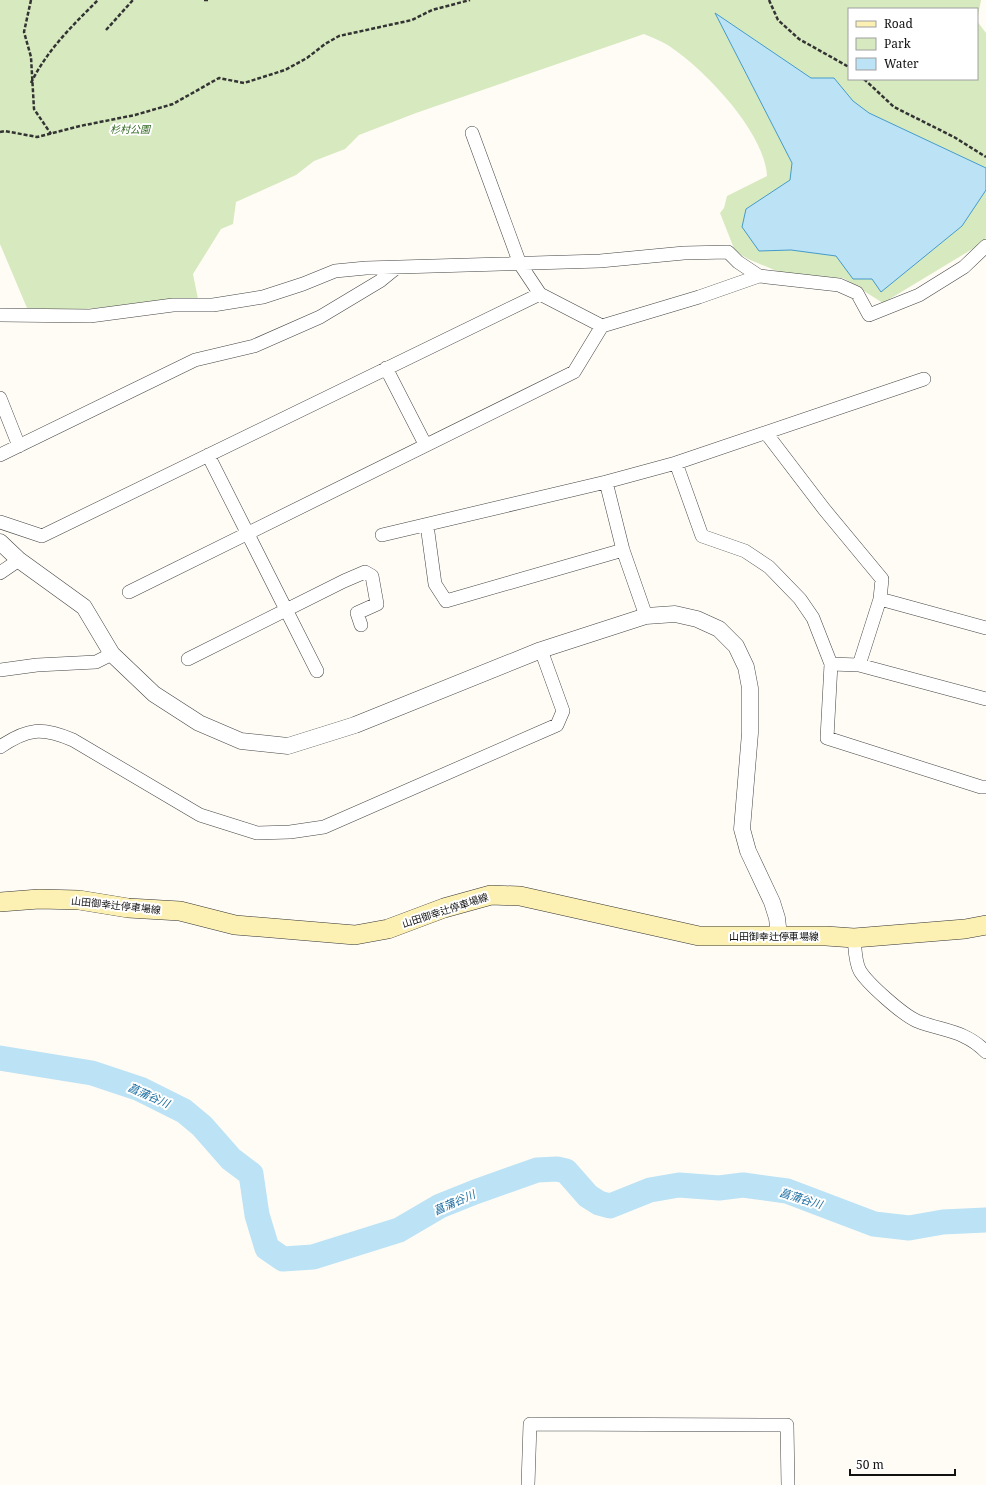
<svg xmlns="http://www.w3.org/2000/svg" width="986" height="1485" viewBox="0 0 986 1485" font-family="'Noto Serif','Noto Sans JP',serif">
<rect width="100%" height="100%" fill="#fffcf5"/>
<path fill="#d7e9bf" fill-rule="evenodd" d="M0 0H981L977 21 986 33V238L979 245 883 303 843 278 799 276 779 272 748 259 735 251 720 213 724 208 727 196 767 176C765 133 706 71 672 48 664 42 653 38 644 34L416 113 359 135 345 149 314 161 296 175 236 202 233 224 221 229 193 274 198 299 74 310 27 308 0 244ZM849 9H977V79H849Z"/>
<path fill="#bbe2f5" stroke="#449bca" d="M715 13 811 78H834L853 101 869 113 986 168V190L962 226 881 292 872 279H853L836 256 791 250 759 251 742 227 746 209 790 180 792 163Z"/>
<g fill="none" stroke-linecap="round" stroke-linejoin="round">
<path stroke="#bbe2f5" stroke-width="25" d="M0 1058 92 1073 140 1089 184 1111 202 1126 231 1159 251 1174 257 1215 267 1248 283 1259 313 1257 399 1230 440 1206 475 1192 537 1170 557 1169 566 1171 588 1196 599 1203 610 1206 650 1190 679 1185 719 1188 743 1185 787 1191 874 1224 909 1228 943 1222 986 1220"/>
<g stroke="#444" stroke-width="14">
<path id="minor" d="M472 133 520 264 540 294 602 326
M0 315 90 316 173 305H213L263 297 303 284 335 271 366 268 600 261 684 253 728 252 738 262 759 276
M386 368 425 444
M0 398 19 446
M766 433 824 509 882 579 880 599 859 665
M0 455 195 360 254 346 320 317 380 281 396 268
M208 455 317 671
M676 463 702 536 745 551 769 567 800 599 813 618 831 664 827 738 981 787H986
M606 482 623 550 646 616
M0 522 42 536 540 294
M427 525 435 584 446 601 623 550
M382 535 606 482 676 463 924 379
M0 573 19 560
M129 592 574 372 602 326 699 297 759 276 839 285 857 293 869 315 919 295 964 267 986 246
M880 599 986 628
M188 659 344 581 365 572 372 576 377 604 357 613 361 625
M831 664 859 665 986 699
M0 670 37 665 96 662 112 654
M0 747C28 728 42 727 73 740L200 815 257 833 290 832 324 827 557 725 563 711 541 650
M854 938C855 947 855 963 860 971 868 984 903 1015 917 1021 942 1031 965 1030 986 1052
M528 1485 530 1424 787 1425 788 1485"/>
</g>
<g stroke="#444" stroke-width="17">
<path id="tertiary" d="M0 542 19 560 84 607 112 654 154 694 199 723 241 741 288 746 355 725 541 650 646 616 675 614 697 619 719 629 736 646 746 667 750 688V733L742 829 748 851 772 902 777 918 779 936"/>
</g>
<g stroke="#333" stroke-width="20">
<path id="secondary" d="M0 902 39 899 79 900 128 908 180 911 235 925 355 935 388 929 444 908 491 895 520 896 699 936H826L854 938 965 929 986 925"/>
</g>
<path stroke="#333" stroke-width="2.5" stroke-dasharray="4 2" stroke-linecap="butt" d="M31 0 24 32 31 57 34 109 51 134
M204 0H209
M769 0 778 20 799 39 849 67
M106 30 133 0
M864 79 894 107 954 137 986 157
M31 83C47 50 73 25 98 0
M0 132 5 131 37 137 80 126 135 115 173 104 219 78 244 83 285 70 307 58 325 44 339 36 412 20 432 10 470 0"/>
<use href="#minor" stroke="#fff" stroke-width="13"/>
<use href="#tertiary" stroke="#fff" stroke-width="16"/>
<use href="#secondary" stroke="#fcf0b3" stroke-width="19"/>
</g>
<g text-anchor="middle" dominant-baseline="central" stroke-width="4" stroke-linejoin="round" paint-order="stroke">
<g font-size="10" font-style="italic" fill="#346822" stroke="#fff">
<text x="130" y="129">杉村公園</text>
</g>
<g font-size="10" fill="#111" stroke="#fff">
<text transform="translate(116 905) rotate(6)">山田御幸辻停車場線</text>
<text transform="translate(445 910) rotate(-18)">山田御幸辻停車場線</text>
<text x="774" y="936">山田御幸辻停車場線</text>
</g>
<g font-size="11" font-style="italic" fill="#1c6ea1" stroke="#fff">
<text transform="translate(149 1095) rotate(24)">菖蒲谷川</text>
<text transform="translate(801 1198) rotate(17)">菖蒲谷川</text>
<text transform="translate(454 1202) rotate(-24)">菖蒲谷川</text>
</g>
</g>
<rect x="848" y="8" width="130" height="72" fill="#ffffff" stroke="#a0a0a0"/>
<rect x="856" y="21" width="20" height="6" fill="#fcf0b3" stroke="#a0a0a0"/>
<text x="884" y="28" font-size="12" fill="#111111">Road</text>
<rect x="856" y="38" width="20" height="12" fill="#d7e9bf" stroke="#a0a0a0"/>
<text x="884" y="48" font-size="12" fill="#111111">Park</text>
<rect x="856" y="58" width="20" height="12" fill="#bbe2f5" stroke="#a0a0a0"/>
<text x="884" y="68" font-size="12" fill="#111111">Water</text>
<path d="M850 1469v6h105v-6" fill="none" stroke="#111111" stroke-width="2"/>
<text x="856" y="1469" font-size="12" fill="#111111" stroke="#ffffff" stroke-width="3" paint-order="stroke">50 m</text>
</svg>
